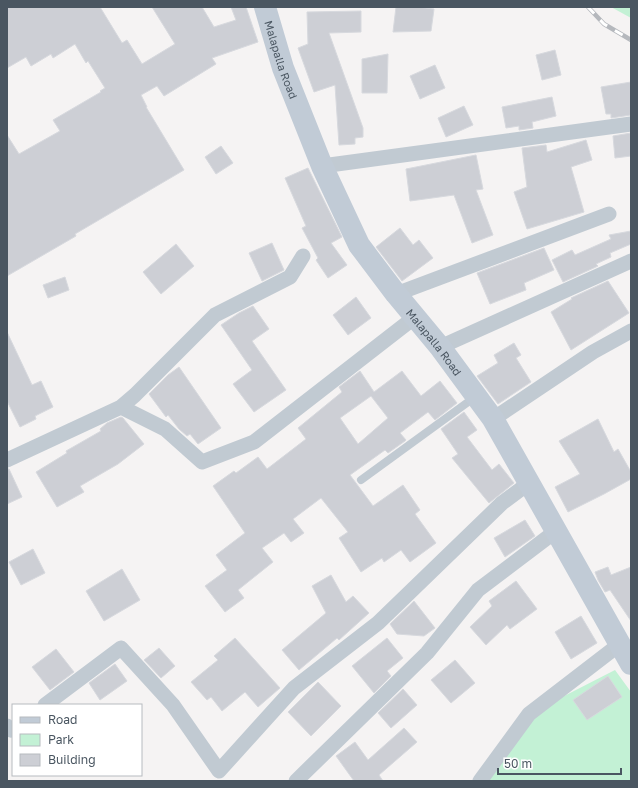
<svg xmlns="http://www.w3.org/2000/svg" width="638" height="788" viewBox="0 0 638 788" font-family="'Golos Text',sans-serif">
<rect width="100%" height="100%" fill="#f5f3f3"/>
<path fill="#c3f1d5" d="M611 7H631V18Z
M615 670 631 692V781H474L529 714Z"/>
<path fill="#cdcfd5" stroke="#d7d9de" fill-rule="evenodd" d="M7 7H100L122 43 127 40 142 64 175 44 152 7H202L214 27 236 20 231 7H246L258 42 212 58 216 64 164 96 157 86 141 95 147 107H146L184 170 75 234 76 236 7 276V135L19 154 60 131 53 120 101 92 100 91 105 88 88 61 86 63 75 44 53 58 51 54 31 66 26 57 7 68Z
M396 7H417L434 9 431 31 393 32Z
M361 11V32L329 33 363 128V137L355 138V144L339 145 335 85 314 92 298 48 308 44 307 12Z
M555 50 561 75 542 80 536 55Z
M388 54 387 93H362V59Z
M435 65 445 88 420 99 410 76Z
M631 82V115L611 118V114H606L601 87Z
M552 97 556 116 532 122 533 128 519 130V126L506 128 502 107Z
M464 106 473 125 446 137 438 118Z
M631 133V156L615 158 613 136Z
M586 140 592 160 571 167 584 212 527 229 514 192 527 187 522 148 546 145 547 152Z
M221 146 233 163 216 174 205 157Z
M476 155 483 189 476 190 493 235 472 243 454 195 410 201 406 169Z
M308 168 342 237 331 243 347 265 328 278 316 260 318 258 302 228 306 226 285 178Z
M400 228 413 245 419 240 433 258 402 281 376 247Z
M631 231V244L610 253 611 257 596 264 598 266 563 282 552 260 572 250 575 255 611 239 609 235Z
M272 243 284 270 262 281 249 253Z
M176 244 194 266 161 294 143 272Z
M544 248 554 270 524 283 526 290 490 304 477 273Z
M65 277 69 290 48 298 43 285Z
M608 281 629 313 571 350 551 312 572 299 571 298Z
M356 297 371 318 348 335 333 315Z
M253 306 269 329 252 341 286 390 254 412 233 384 252 370 221 325 239 313Z
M7 332 32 385 41 381 53 407 35 416 36 419 20 427 7 401Z
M514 343 521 355 516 358 531 382 498 404 477 376 498 363 494 355Z
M179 367 221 428 198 444 190 434 187 436 179 429 168 415 166 417 149 394 168 375Z
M360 371 374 392 402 371 421 396 440 381 457 403 435 420 428 412 400 433 406 440 405 441 388 453 385 450 350 475 373 506 403 485 420 510 415 514 436 543 410 562 401 550 384 562 382 558 361 572 339 538 348 532 321 498 293 519 304 533 291 542 284 533 262 548 273 562 238 590 244 598 225 612 205 586 227 570 216 555 245 533 213 486 234 471 236 473 258 457 267 469 306 439 298 428 342 392 339 387ZM371 396 388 418 358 444 340 418Z
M464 412 477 430 467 437 492 470 499 464 514 483 489 503 452 458 458 454 441 429Z
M121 417 123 418 144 444 118 464 80 486 84 492 57 507 36 472 67 453 66 451 101 431 100 429 107 423Z
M598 419 614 452 618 449 631 472V479L604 494 568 512 555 487 580 474 559 441Z
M7 469H9L22 497 7 504Z
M525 520 535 536 505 557 494 538Z
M33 549 45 573 21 585 9 562Z
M608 567 611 575 631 567V621L610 590 605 592 598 580 595 572Z
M122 569 140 600 104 621 86 591Z
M331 575 346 602 353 596 369 613 339 640 337 638 299 670 282 650 326 613 312 586Z
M516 581 537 609 510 629 507 625 486 645 470 627 492 606 489 601Z
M414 601 435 628 424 636 397 634 390 624Z
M581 616 597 643 571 659 555 632Z
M235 638 280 688 258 707 245 692 222 711 211 697 207 700 191 682 218 660 214 656Z
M387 638 403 658 387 671 391 676 374 693 352 666Z
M159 648 175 666 161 678 144 660Z
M56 649 74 672 50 690 32 667Z
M455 660 475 683 451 703 431 680Z
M115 664 127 681 100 700 89 683Z
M608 676 622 697 587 720 573 700Z
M318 682 341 706 311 736 288 712Z
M403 689 417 705 391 728 378 713Z
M404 728 417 742 379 775 383 781H354L336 756 355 742 368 760Z"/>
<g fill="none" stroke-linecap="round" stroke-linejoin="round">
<path stroke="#c1cad2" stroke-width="8" d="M361 480 475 397"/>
<path stroke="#c1cad2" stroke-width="15" d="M322 166 631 124
M396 294 609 214
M440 347 631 261
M121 407 135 395 215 315 290 277 303 256
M493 419 593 352 631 331
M7 460 121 407 165 429 202 462 254 442 415 317
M45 705 121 648 173 705 219 771 294 688 378 623 502 503 529 483
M7 726 11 730 13 729
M296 781 427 653 478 590 556 531
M480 781 529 714 620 644"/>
<path stroke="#c1cbd6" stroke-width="22" id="s1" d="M265 7 283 68 322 166 359 245 396 294 440 347 493 419 631 664"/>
<g stroke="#b5b8bd" stroke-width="4.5">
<path id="rail" d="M588 7 604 24 631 40"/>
</g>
<use href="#rail" stroke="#fff" stroke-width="3" stroke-dasharray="9" stroke-linecap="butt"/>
</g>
<g text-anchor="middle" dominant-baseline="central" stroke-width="3" stroke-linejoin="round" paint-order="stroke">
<g font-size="11" fill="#4a5661" stroke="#fff">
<text stroke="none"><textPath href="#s1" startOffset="55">Malapalla Road</textPath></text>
<text stroke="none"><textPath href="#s1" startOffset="379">Malapalla Road</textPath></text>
</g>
</g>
<rect width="638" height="788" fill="none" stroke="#4a5661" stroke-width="16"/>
<rect x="12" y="704" width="130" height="72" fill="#ffffff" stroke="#b7bbc0"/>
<rect x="20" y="717" width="20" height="6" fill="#c1cbd6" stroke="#b7bbc0"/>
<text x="48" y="724" font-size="12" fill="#4a5661">Road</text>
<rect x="20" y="734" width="20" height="12" fill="#c3f1d5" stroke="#b7bbc0"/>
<text x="48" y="744" font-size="12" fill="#4a5661">Park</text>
<rect x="20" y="754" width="20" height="12" fill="#cdcfd5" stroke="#b7bbc0"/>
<text x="48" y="764" font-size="12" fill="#4a5661">Building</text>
<path d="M498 768v6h123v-6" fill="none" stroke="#4a5661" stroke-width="2"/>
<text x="504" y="768" font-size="12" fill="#4a5661" stroke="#ffffff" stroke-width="3" paint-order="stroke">50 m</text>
</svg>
